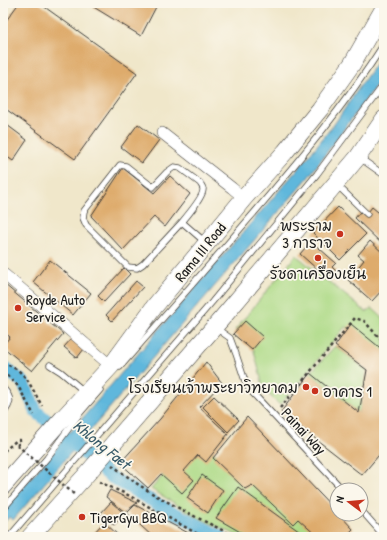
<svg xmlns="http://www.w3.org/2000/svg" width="387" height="540" viewBox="0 0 387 540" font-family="'Patrick Hand','Playpen Sans Thai',sans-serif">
<rect width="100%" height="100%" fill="#fbf7ec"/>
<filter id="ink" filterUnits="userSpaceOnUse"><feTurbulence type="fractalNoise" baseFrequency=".025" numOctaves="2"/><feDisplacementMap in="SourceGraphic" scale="8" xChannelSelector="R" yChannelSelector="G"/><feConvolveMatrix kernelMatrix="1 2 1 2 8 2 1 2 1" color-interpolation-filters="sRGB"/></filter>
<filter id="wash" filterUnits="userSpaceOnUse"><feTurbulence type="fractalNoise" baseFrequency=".012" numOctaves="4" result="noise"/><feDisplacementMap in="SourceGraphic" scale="16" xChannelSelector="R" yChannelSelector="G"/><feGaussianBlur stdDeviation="0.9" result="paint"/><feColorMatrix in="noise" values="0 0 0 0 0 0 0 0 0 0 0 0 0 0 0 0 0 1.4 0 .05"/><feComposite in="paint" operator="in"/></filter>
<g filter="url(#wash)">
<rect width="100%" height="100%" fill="#f0e7ca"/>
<path fill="#adda86" stroke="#647b51" d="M296 255 366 312 372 308 384 319V394L346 326 280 405 264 390 253 347 235 330Z
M335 346 367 370 359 413 310 373Z
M194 440 343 537H241L199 518 151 489Z"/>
<path fill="#5fb7dc" stroke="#3e6a7c" d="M384 51V75L307 179 13 520 9 517 3 524V510L303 163 335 123Z"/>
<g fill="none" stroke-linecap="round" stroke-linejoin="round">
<path stroke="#5fb7dc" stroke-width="13" d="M3 367 23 382 36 411 111 477 159 505 221 537"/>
</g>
<g id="blocks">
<path fill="#deab6c" d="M19 3H39L137 73 75 159 3 107V25Z
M87 3H158L141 36Z
M3 122 27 140 13 161 3 154Z
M138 124 159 140 142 163 121 147Z
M123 168 154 193 170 176 190 194 165 227 154 217 123 250 91 216Z
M338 207 366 234 340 260 313 233Z
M372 207 384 217V246L355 218 360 212 365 216Z
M311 241 336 263 332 267 336 271 328 279 300 254Z
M370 241 384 254V288L372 301 348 280 364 260 358 255Z
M50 260 91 293 73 315 33 282Z
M124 268 130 274 104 302 98 296Z
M136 281 143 287 112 321 106 315Z
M4 284 63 334 32 371 3 347V345L10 337 3 331V285Z
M245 321 263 337 252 350 233 334Z
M351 324 384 351V432L383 437 384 438V449L362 475 281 412 310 373 359 413 367 370 335 346Z
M72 338 84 349 77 358 64 347Z
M206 362 222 383 199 407 228 434 206 462 198 455 184 471 194 480 182 493 161 474 148 488 120 463 160 419Z
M214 396 239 420 228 432 203 407Z
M247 417 337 512V514H339L353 529 345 537H318L298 519 293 524 252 485 245 489 213 458Z
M202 475 223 490 208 513 187 498Z
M238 487 307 537H249L216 518Z
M110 490 137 503 125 512 106 497Z
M111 502 125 514 114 525 100 514Z
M135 505 196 537H153L127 513Z
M104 522 120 537H90Z"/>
</g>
</g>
<g filter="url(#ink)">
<use href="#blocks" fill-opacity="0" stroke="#3c3a36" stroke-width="1"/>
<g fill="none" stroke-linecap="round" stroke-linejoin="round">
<g stroke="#3c3a36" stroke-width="7">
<path id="service" d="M360 158 384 175
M337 185 367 214
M182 222 143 264 137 268 128 267 86 225 83 218 84 211 120 165 126 166 150 185 153 187 167 172 174 167 180 168 200 183C201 185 203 187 203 189 204 196 187 216 182 222L205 242
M216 328 230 338 236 354 245 381 249 389 343 490
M50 365 61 372 85 392
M120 367C163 318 205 270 247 221 296 164 344 107 384 44
M3 388C13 399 11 403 3 414
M3 509 47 458 80 413 100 390
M361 510 384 536
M9 537 212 302 317 174 384 84"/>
</g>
<g stroke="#3c3a36" stroke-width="12">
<path id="minor" d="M162 133 232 188 244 198
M3 275H5L111 366"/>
</g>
<g stroke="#3c3a36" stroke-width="18">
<path id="primary" d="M3 486 63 418 111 366 154 307 244 198 285 152 320 109 352 64 384 8
M30 537 86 475 223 317 358 157 384 119"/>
</g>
<path stroke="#3c3a36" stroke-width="2.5" stroke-dasharray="3 3" stroke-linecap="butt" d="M3 362 18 370 27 379 42 406
M3 371 18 386 34 415
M280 408 355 318 364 321 384 343
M4 451 17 440H20V443L17 445
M112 465 136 483 155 495 186 512 236 537
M99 482 126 494 203 537"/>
<use href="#service" stroke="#fff" stroke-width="5.5"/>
<use href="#minor" stroke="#fff" stroke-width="11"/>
<use href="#primary" stroke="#fff" stroke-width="17"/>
<path stroke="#3c3a36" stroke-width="2.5" stroke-dasharray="3 3" stroke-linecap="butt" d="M17 445 75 495"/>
</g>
</g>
<g fill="#c8321e" stroke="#fbf7ec" stroke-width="1.5">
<circle cx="340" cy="234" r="4"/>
<circle cx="318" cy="258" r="4"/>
<circle cx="18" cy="308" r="4"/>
<circle cx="306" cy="387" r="4"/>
<circle cx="315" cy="391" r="4"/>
<circle cx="82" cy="517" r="4"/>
</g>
<g text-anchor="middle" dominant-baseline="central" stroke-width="3.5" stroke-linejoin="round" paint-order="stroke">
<g font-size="15" fill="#1c1c1c" stroke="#fbf7ec" text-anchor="start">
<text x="332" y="225" text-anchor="end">พระราม<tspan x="332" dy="17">3 การาจ</tspan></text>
<text x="318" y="273" text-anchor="middle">รัชดาเครื่องเย็น</text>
<text x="26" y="299">Royde Auto<tspan x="26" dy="17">Service</tspan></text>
<text x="298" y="387" text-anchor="end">โรงเรียนเจ้าพระยาวิทยาคม</text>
<text x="323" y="391">อาคาร 1</text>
<text x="90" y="517">TigerGyu BBQ</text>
</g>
<g font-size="15" fill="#1c1c1c" stroke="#fbf7ec">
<text transform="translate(200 252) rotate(-51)">Rama III Road</text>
<text transform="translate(304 431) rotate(47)">Painai Way</text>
</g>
<g font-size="16" font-style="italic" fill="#375a69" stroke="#fbf7ec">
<text transform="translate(102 444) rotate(39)">Khlong Faet</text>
</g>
</g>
<rect width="387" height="540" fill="none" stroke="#fbf7ec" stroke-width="16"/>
<g transform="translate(349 502) rotate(286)"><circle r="19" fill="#fbf7ec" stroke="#a29f99"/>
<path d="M0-3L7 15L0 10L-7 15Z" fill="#c8321e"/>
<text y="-6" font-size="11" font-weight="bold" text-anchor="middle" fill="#1c1c1c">N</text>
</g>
</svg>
